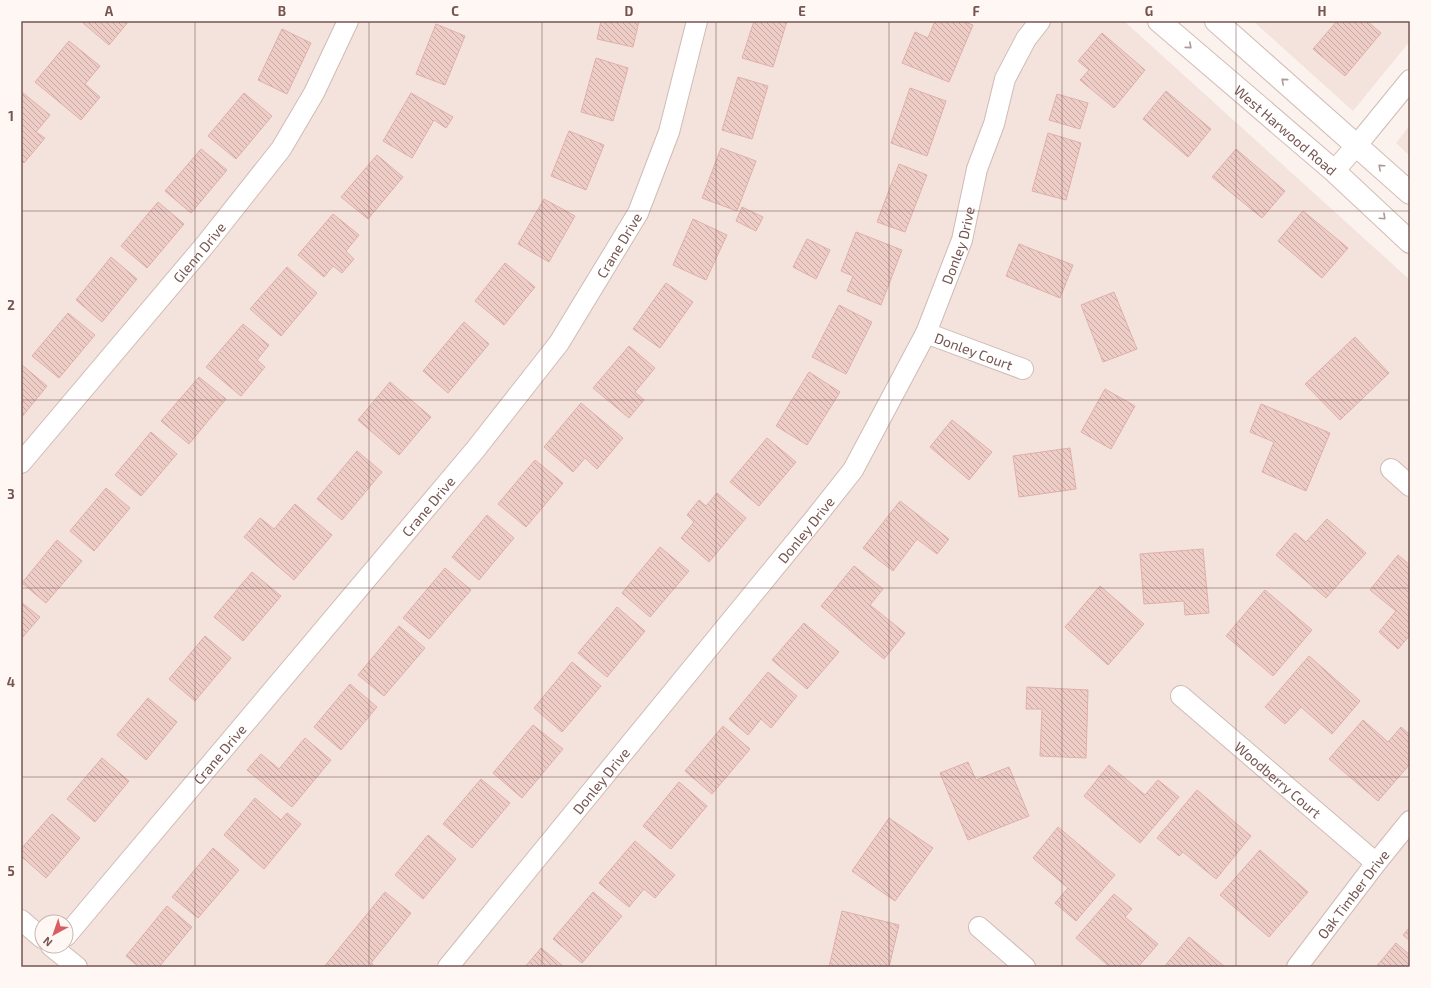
<svg xmlns="http://www.w3.org/2000/svg" width="1431" height="988" viewBox="0 0 1431 988" font-family="'Exo 2',sans-serif">
<defs>
<pattern id="building-back-hatch" width="6" height="6" patternUnits="userSpaceOnUse"><rect width="6" height="6" fill="#efcdc7"/><path d="M-1 5l2 2M0 0l6 6M5-1l2 2" fill="none" stroke="#c6a9a4"/></pattern>
</defs>
<rect width="100%" height="100%" fill="#fbf2ed"/>
<path fill="#f3e3dc" fill-rule="evenodd" d="M21 21H1124L1410 280V967H21ZM42 922H66V946H42Z
M1253 21H1410V41L1353 111Z
M1410 125V156L1396 143Z"/>
<path fill="url(#building-back-hatch)" stroke="#e0b0a9" d="M85 21H129L109 45 83 23Z
M601 21H639L633 47 597 39Z
M754 21H787L773 67 742 58Z
M935 21H962L973 25 949 82 902 63 915 32 928 38Z
M1337 21H1367L1381 33 1345 76 1313 49Z
M436 24 465 36 445 85 416 74Z
M282 29 311 43 287 94 258 80Z
M1102 33 1145 70 1114 108 1080 80 1089 70 1078 61Z
M69 41 100 66 85 84 100 97 81 120 35 82Z
M596 58 628 68 613 121 581 112Z
M738 77 768 86 752 139 722 130Z
M910 88 946 101 927 156 891 143Z
M1166 91 1211 129 1188 157 1143 119Z
M23 93 50 115 36 132 45 138 24 163 21 160V96Z
M244 93 272 116 236 159 208 136Z
M411 93 453 117 446 128 434 120 412 158 383 141Z
M1057 94 1088 103 1080 129 1049 120Z
M569 131 604 145 586 190 551 176Z
M1048 133 1081 143 1066 200 1032 191Z
M721 148 756 161 737 211 702 198Z
M201 149 227 170 191 213 165 191Z
M1236 149 1285 191 1262 218 1212 177Z
M377 155 403 177 368 219 341 197Z
M899 164 927 175 905 232 877 222Z
M544 199 575 216 549 262 518 244Z
M158 202 184 224 147 268 121 246Z
M742 207 763 217 756 231 736 221Z
M1303 211 1348 248 1322 278 1278 241Z
M333 214 359 235 346 251 354 259 342 273 333 266 324 277 298 255Z
M693 219 727 235 706 280 673 265Z
M856 232 902 250 881 305 847 291 853 276 841 271Z
M807 239 830 250 816 279 793 267Z
M1019 244 1073 265 1060 298 1006 276Z
M111 257 137 279 102 322 76 300Z
M505 263 535 287 504 325 475 301Z
M287 267 317 293 281 336 250 309Z
M666 283 693 302 660 348 633 329Z
M1114 292 1137 349 1103 362 1081 305Z
M839 305 872 322 846 374 812 357Z
M68 313 95 335 59 378 32 356Z
M464 322 489 344 448 393 423 371Z
M243 324 269 345 257 360 265 367 241 396 206 367Z
M1355 337 1389 373 1340 420 1305 384Z
M629 346 655 368 635 392 644 400 629 418 593 388Z
M22 365 47 386 21 418V366Z
M809 372 840 392 807 445 776 426Z
M199 377 226 399 189 444 161 421Z
M390 382 431 417 399 455 358 420Z
M1105 389 1135 406 1111 449 1081 432Z
M581 403 623 438 597 469 585 458 573 472 544 447Z
M1261 404 1330 433 1306 491 1262 472 1274 442 1250 432Z
M952 420 992 452 969 480 930 447Z
M151 432 177 454 141 496 115 475Z
M767 438 796 462 759 506 730 482Z
M1070 448 1076 489 1019 497 1013 456Z
M357 451 382 472 342 520 317 499Z
M535 460 563 483 526 527 498 504Z
M106 488 130 508 94 551 70 531Z
M717 493 746 518 709 562 681 538 694 522 687 515 699 500 706 506Z
M900 501 949 539 937 554 917 539 893 571 863 548Z
M295 504 332 535 294 580 244 537 260 518 274 529Z
M487 515 514 538 479 580 452 557Z
M1327 519 1366 553 1326 598 1276 555 1295 533 1306 542Z
M57 540 82 561 46 603 22 583Z
M660 547 689 571 650 617 622 593Z
M1203 549 1209 613 1185 615 1184 601 1144 604 1140 554Z
M1398 555 1410 565V635L1398 649 1379 632 1396 611 1370 590Z
M854 566 883 589 870 605 905 633 884 659 821 606Z
M445 568 471 590 429 639 403 618Z
M252 572 281 596 243 641 214 617Z
M1100 586 1144 624 1108 665 1065 627Z
M1265 590 1312 630 1273 676 1226 636Z
M21 602 40 617 21 639Z
M617 607 645 631 607 677 578 653Z
M804 623 839 652 807 689 772 660Z
M399 626 425 648 384 696 358 675Z
M205 636 231 658 195 701 169 679Z
M1309 656 1360 701 1332 734 1301 707 1285 724 1265 707Z
M572 662 601 686 562 732 534 708Z
M768 672 797 696 771 728 761 719 748 735 729 719Z
M350 684 377 707 341 750 314 727Z
M1027 687 1088 690 1086 758 1040 756 1042 709H1026Z
M148 698 177 722 146 760 117 735Z
M1363 720 1388 742 1401 727 1410 735V764L1378 801 1329 759Z
M533 725 563 749 522 798 493 773Z
M723 726 750 749 712 794 685 771Z
M305 738 331 760 292 807 247 770 261 754 279 769Z
M102 758 129 781 95 822 67 799Z
M968 762 976 780 1009 767 1029 816 968 840 940 773Z
M1109 765 1145 795 1158 780 1179 797 1140 843 1084 796Z
M481 779 510 803 472 848 443 824Z
M679 782 707 806 671 849 643 826Z
M1197 790 1251 836 1216 879 1183 852 1179 856 1157 838Z
M255 798 281 820 287 813 301 824 264 869 224 835Z
M52 814 80 838 46 878 21 856V849Z
M889 818 933 848 895 901 852 871Z
M1058 827 1115 875 1076 921 1055 903 1068 888 1033 858Z
M428 835 456 859 423 899 395 875Z
M635 841 675 875 655 898 644 889 629 907 599 883Z
M213 848 239 870 198 918 172 897Z
M1260 850 1308 892 1269 937 1220 895Z
M385 892 411 913 371 963 373 964 371 967H324Z
M593 892 622 916 582 963 553 939Z
M1114 894 1132 909 1125 917 1158 944 1138 967H1110L1076 938Z
M167 906 192 927 159 967H139L126 956Z
M842 911 899 925 889 967H829Z
M1410 927V941L1403 935Z
M1189 937 1225 967H1164Z
M1396 943 1410 955V967H1376Z
M541 948 564 967H525Z"/>
<g fill="none" stroke-linecap="round" stroke-linejoin="round">
<g stroke="#d0bbb5" stroke-width="22">
<g id="minor">
<path d="M1334 171 1357 145 1410 80"/>
<path id="s1" d="M926 333 1023 369"/>
<path id="s2" d="M21 463 205 245 281 149 314 93 348 21"/>
<path d="M1391 469 1410 486"/>
<path id="s3" d="M1181 696 1376 863"/>
<path d="M21 920 42 938"/>
<path d="M979 927 1025 967"/>
<path id="s4" d="M66 936 475 450 559 343 638 213 669 132 697 21"/>
<path d="M51 946 77 967"/>
<path id="s5" d="M448 967 815 518 853 470 926 333 962 240 977 169 994 124 1005 79 1026 39 1040 21"/>
<path id="s6" d="M1297 967 1376 863 1410 821"/>
</g>
</g>
<g stroke="#d5bbb6" stroke-width="24">
<g id="secondary">
<path id="s7" d="M1159 21 1334 171 1410 242"/>
<path d="M1216 21 1410 193"/>
</g>
</g>
<use href="#minor" stroke="#fff" stroke-width="20"/>
<use href="#secondary" stroke="#fff" stroke-width="22"/>
</g>
<defs><path id="oneway-chevron" d="M-2-3.5L2.5 0L-2 3.5" fill="none" stroke-width="1.6" stroke-linecap="round" stroke-linejoin="round"/></defs>
<g stroke="#ad9997">
<use href="#oneway-chevron" transform="translate(1189 46) rotate(41)"/>
<use href="#oneway-chevron" transform="translate(1284 81) rotate(-139)"/>
<use href="#oneway-chevron" transform="translate(1381 167) rotate(-138)"/>
<use href="#oneway-chevron" transform="translate(1383 217) rotate(43)"/>
</g>
<path fill="none" stroke="#765551" stroke-width="1" stroke-opacity="0.55" d="M195 21V967M369 21V967M542 21V967M716 21V967M889 21V967M1062 21V967M1236 21V967M21 211H1410M21 400H1410M21 588H1410M21 777H1410"/>
<g text-anchor="middle" dominant-baseline="central" stroke-width="3" stroke-linejoin="round" paint-order="stroke">
<g font-size="14" fill="#765551" stroke="#fef7f4">
<text stroke="none"><textPath href="#s7" startOffset="167">West Harwood Road</textPath></text>
<text stroke="none"><textPath href="#s4" startOffset="886">Crane Drive</textPath></text>
<text stroke="none"><textPath href="#s5" startOffset="890">Donley Drive</textPath></text>
<text stroke="none"><textPath href="#s2" startOffset="276">Glenn Drive</textPath></text>
<text stroke="none"><textPath href="#s1" startOffset="51">Donley Court</textPath></text>
<text stroke="none"><textPath href="#s4" startOffset="562">Crane Drive</textPath></text>
<text stroke="none"><textPath href="#s5" startOffset="565">Donley Drive</textPath></text>
<text stroke="none"><textPath href="#s4" startOffset="238">Crane Drive</textPath></text>
<text stroke="none"><textPath href="#s3" startOffset="128">Woodberry Court</textPath></text>
<text stroke="none"><textPath href="#s5" startOffset="241">Donley Drive</textPath></text>
<text stroke="none"><textPath href="#s6" startOffset="92">Oak Timber Drive</textPath></text>
</g>
</g>
<rect width="1431" height="988" fill="none" stroke="#fef7f4" stroke-width="44"/>
<g transform="translate(54 934) rotate(220)"><circle r="19" fill="#fef7f4" stroke="#c8b6b3"/>
<path d="M0-3L7 15L0 10L-7 15Z" fill="#d95e61"/>
<text y="-6" font-size="11" font-weight="bold" text-anchor="middle" fill="#765551">N</text>
</g>
<rect x="22" y="22" width="1387" height="944" fill="none" stroke="#765551" stroke-width="1.5"/>
<g font-size="13" text-anchor="middle" font-weight="bold" fill="#765551">
<text x="109" y="16">A</text>
<text x="282" y="16">B</text>
<text x="455" y="16">C</text>
<text x="629" y="16">D</text>
<text x="802" y="16">E</text>
<text x="976" y="16">F</text>
<text x="1149" y="16">G</text>
<text x="1322" y="16">H</text>
<text x="11" y="121">1</text>
<text x="11" y="310">2</text>
<text x="11" y="499">3</text>
<text x="11" y="687">4</text>
<text x="11" y="876">5</text>
</g>
</svg>
